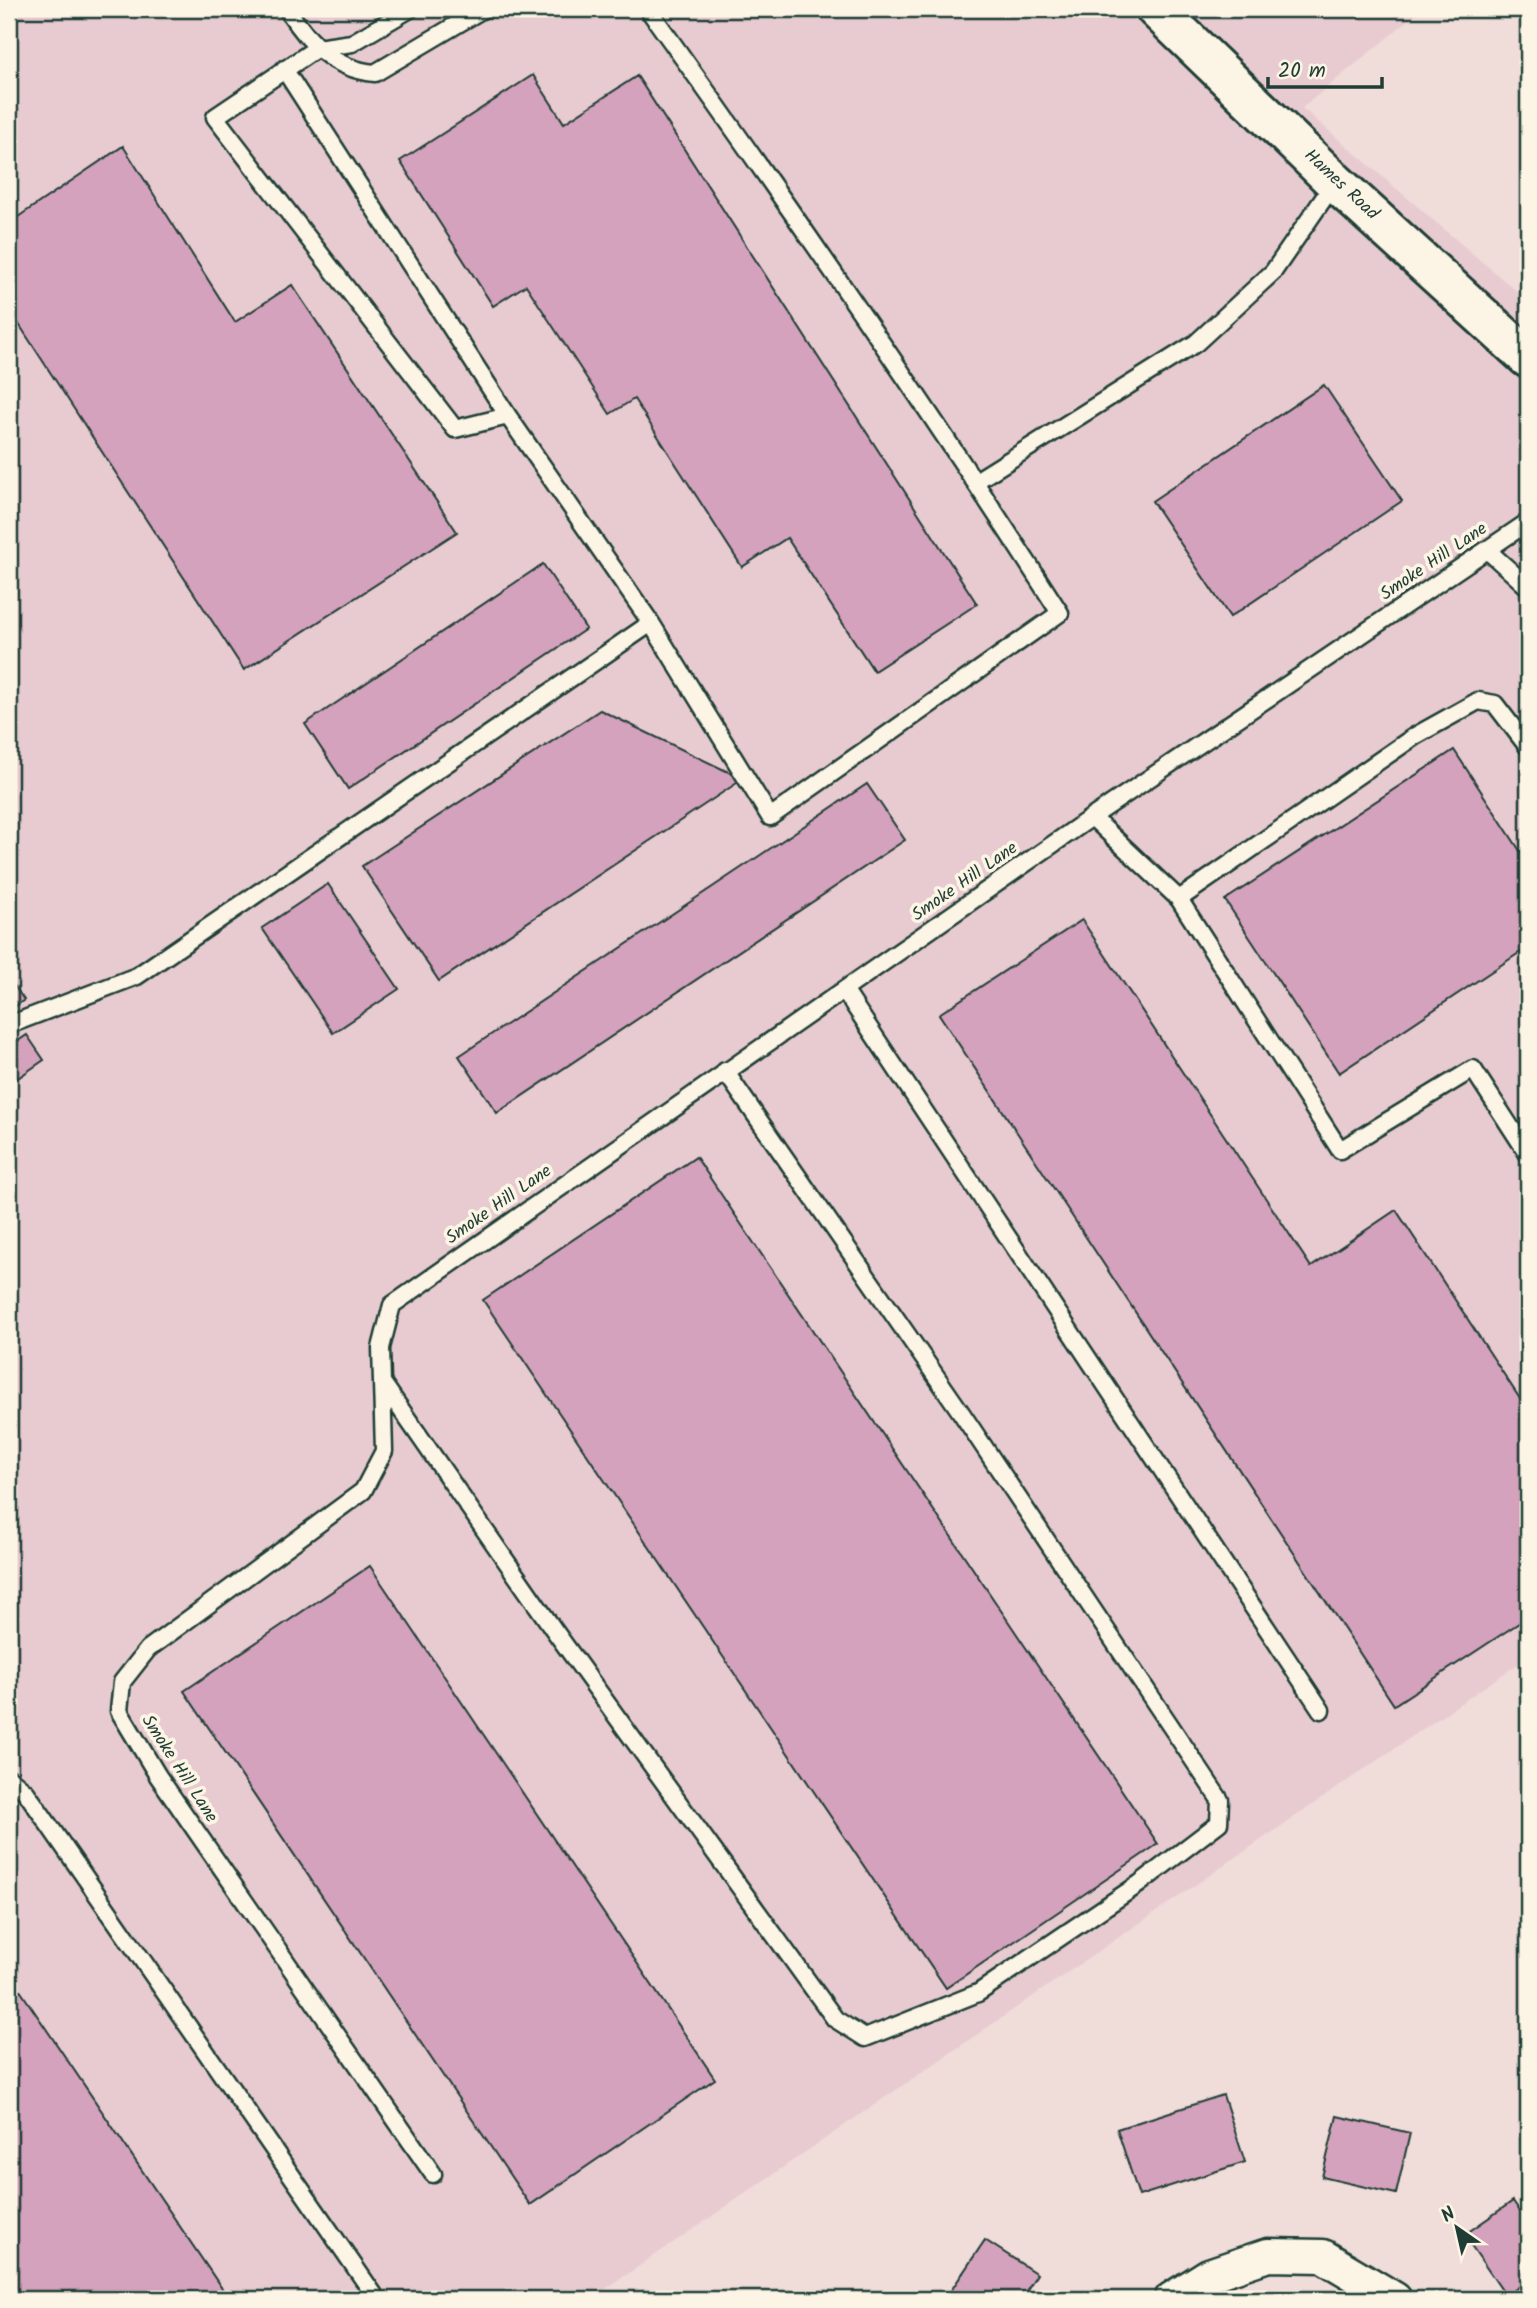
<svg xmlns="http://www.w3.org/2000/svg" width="1537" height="2308" viewBox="0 0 1537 2308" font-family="Kalam,sans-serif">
<rect width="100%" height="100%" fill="#f0dcd9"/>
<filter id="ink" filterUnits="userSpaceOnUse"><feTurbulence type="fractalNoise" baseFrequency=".0143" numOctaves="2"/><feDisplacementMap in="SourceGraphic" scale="14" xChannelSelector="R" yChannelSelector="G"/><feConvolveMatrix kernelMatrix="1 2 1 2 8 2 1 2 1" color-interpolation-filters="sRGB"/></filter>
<g filter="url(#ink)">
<path fill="#e8cbd1" d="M9 9H1422L1302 108 1528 301V1657L591 2299H9Z"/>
<path fill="#d5a2bd" stroke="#1f3d34" stroke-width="2" d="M533 75 564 123 637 76 977 604 874 671 787 538 742 567 634 399 610 414 526 285 493 306 400 161Z
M123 146 235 322 292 285 457 532 244 670 9 309V223Z
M1324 385 1402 501 1230 617 1152 501Z
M543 564 586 629 348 789 305 724Z
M600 710 743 779 439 981 362 866Z
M1454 750 1528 863V947L1339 1073 1225 900Z
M867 784 905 840 497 1113 459 1056Z
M328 884 399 989 333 1033 262 928Z
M1082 920 1311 1267 1396 1210 1528 1411V1617L1394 1705 939 1014Z
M9 978 24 1000 9 1011Z
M27 1035 44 1060 9 1084V1047Z
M696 1157 1158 1844 946 1988 483 1300Z
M370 1566 715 2079 530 2205 184 1691Z
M9 1974 229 2299H9Z
M1223 2095 1245 2162 1139 2196 1117 2129Z
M1337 2116 1410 2133 1396 2194 1322 2177Z
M1513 2201 1528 2223V2280L1506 2296 1464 2235Z
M985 2240 1037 2274 1021 2299H949L946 2298Z"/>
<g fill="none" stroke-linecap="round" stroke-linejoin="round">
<g stroke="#1f3d34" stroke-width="21">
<path id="lane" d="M287 9C309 43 333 69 375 73L483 9
M410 9 352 43 317 48 215 117 455 429 508 416 651 623
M284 69 508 416
M976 481 1196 343 1273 272 1335 182
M1487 550 1528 587
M1092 817 1179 899 1415 736 1478 701 1495 704 1528 747
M1179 899 1340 1150 1473 1069 1528 1154
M844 990 1321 1710
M9 1025 137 976 651 623 770 817 1060 613C929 408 790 207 648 9
M384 1385 554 1630 835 2019 865 2038 978 1993 1139 1884 1219 1823 1220 1800 1206 1779 960 1411 725 1071
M9 1778 26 1792 377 2299
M433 2174 158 1776 119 1711 122 1682 148 1649 363 1491 384 1451 381 1348 392 1305 1092 817 1528 522"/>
</g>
<g stroke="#1f3d34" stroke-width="37">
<path id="street" d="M1171 2299 1209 2275 1268 2255 1323 2256 1395 2299"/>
</g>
<g stroke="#1f3d34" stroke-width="44">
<path id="secondary" d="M1156 9 1335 182 1528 358"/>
</g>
<use href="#lane" stroke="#fcf5e5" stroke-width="16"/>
<use href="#street" stroke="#fcf5e5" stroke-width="32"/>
<use href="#secondary" stroke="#fcf5e5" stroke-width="38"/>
</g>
</g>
<g text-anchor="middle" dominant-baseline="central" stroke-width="7" stroke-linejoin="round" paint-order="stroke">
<g font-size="18" fill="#1f3d34" stroke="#fcf5e5">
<text transform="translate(1341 185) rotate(43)">Hames Road</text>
<text transform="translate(1434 562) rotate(-34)">Smoke Hill Lane</text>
<text transform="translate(965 882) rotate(-35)">Smoke Hill Lane</text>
<text transform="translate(499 1205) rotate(-35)">Smoke Hill Lane</text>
<text transform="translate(179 1769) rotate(57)">Smoke Hill Lane</text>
</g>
</g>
<rect width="1537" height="2308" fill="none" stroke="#fcf5e5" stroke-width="35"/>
<rect x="18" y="18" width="1502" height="2273" fill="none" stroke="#1f3d34" stroke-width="2.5" filter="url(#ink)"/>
<g transform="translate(1457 2228) rotate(326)" stroke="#fcf5e5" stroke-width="5" paint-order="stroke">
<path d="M0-5L12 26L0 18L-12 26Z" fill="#1f3d34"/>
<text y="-10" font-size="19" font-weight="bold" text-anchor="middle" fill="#1f3d34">N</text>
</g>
<path d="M1268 77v10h114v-10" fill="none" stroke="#1f3d34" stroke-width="3.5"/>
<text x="1278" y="77" font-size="21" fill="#1f3d34" stroke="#fcf5e5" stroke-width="5" paint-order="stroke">20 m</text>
</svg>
